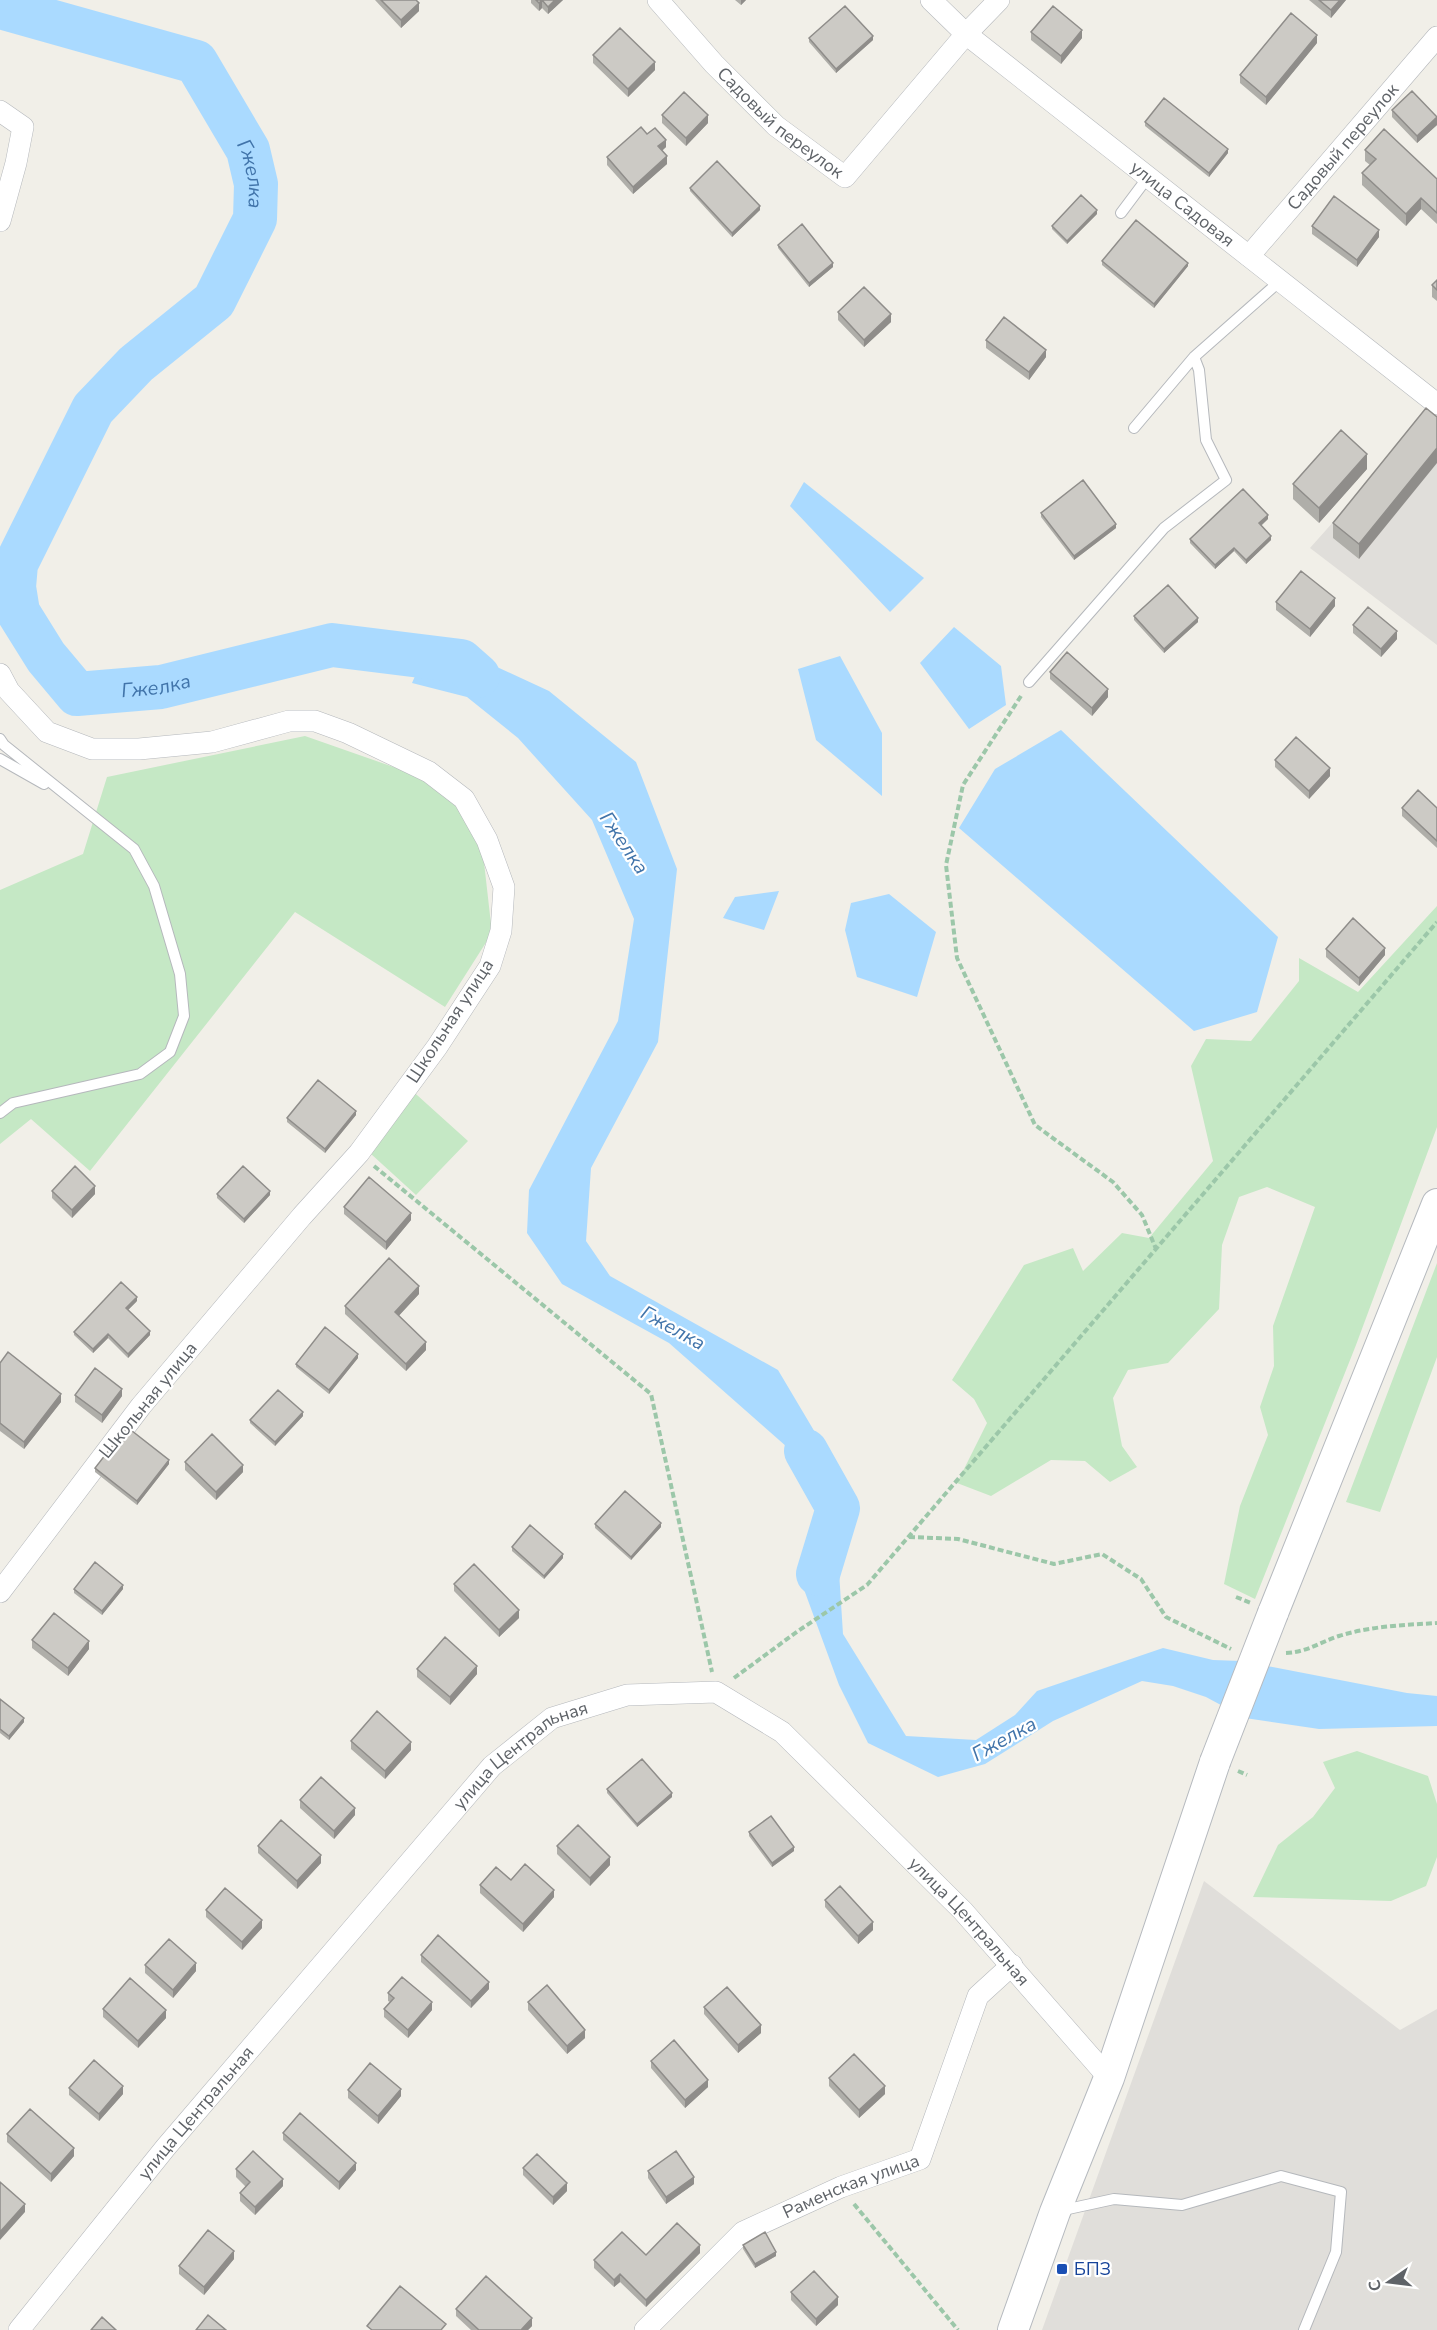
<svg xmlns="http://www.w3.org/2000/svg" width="1437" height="2330" viewBox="0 0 1437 2330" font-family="'Nunito Sans',sans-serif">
<rect width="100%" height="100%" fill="#f1efe8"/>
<path fill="#e0deda" d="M1433 410 1437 413V645L1310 548Z
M1204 1881 1400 2030 1437 2009V2330H1042Z"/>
<path fill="#c5e8c5" d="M305 736 422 777 480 827 492 933 445 1007 295 912 90 1171 31 1119 0 1144V890L83 854 107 777Z
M1437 906V1127L1356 1345 1255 1599 1224 1584 1240 1506 1268 1435 1260 1407 1274 1366 1273 1326 1315 1207 1267 1187 1239 1197 1222 1245 1219 1309 1168 1363 1128 1370 1113 1398 1122 1446 1137 1467 1110 1482 1085 1461 1051 1460 991 1496 957 1483 987 1423 974 1399 952 1380 1024 1265 1073 1248 1083 1271 1122 1233 1149 1238 1213 1161 1191 1066 1206 1039 1251 1041 1299 981V958L1358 992Z
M407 1086 468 1141 416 1195 359 1143Z
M1437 1263V1357L1380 1512 1346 1502Z
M1357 1751 1428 1776 1437 1804V1857L1426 1886 1391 1901 1253 1897 1278 1845 1313 1817 1335 1788 1323 1762Z"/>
<path fill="#aadaff" d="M804 482 924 578 890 612 790 506Z
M954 627 1001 666 1006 705 969 729 920 663Z
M432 637 549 691 636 762 677 869 658 1042 591 1168 586 1241 610 1276 778 1370 832 1461 843 1634 906 1736 976 1740 1015 1715 1037 1691 1163 1648 1213 1660 1241 1661 1407 1693 1437 1696V1726L1319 1729 1245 1718 1206 1697 1173 1686 1142 1681 1053 1721 985 1764 938 1777 868 1743 839 1685 802 1584 831 1525 787 1447 669 1343 562 1284 527 1233 529 1190 618 1021 634 919 592 820 518 738 467 697 412 683Z
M840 656 882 733V796L816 740 798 669Z
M1061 730 1278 937 1257 1012 1194 1031 959 828 995 769Z
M779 891 764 930 723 918 735 897Z
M889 894 936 932 917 997 857 977 845 930 851 903Z"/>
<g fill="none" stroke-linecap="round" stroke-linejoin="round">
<g stroke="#aadaff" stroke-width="44">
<path id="s1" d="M0 7 196 62 248 150 256 184 255 219 214 301 136 364 93 409 16 564 14 587 18 612 46 657 77 694 161 687 332 645 461 661 478 676"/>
<path d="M806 1451 838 1508 818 1574"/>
</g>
<g stroke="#b5b8bc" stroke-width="12">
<path id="lane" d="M1121 213 1148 177
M1134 428 1194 357 1280 281
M1029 682 1164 528 1226 480 1206 440 1199 370 1194 357
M0 739 4 745 134 849 154 886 180 974 184 1016 170 1052 140 1074 13 1103 0 1113
M0 759 44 784
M1059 2211 1114 2199 1182 2205 1281 2176 1341 2192 1336 2252 1304 2330"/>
</g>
<g stroke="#b5b8bc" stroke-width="22">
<g id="street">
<path id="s2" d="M658 0 714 64 776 126 845 177 966 34 999 0"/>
<path id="s3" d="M931 0 966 34 1437 404"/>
<path d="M0 111 23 127 16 163 0 221"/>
<path id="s4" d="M1249 256 1437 37"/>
<path d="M0 674 9 691 47 732 92 749H139L212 742 289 721H315L348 733 429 772 464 799 487 840 504 887 501 931 490 966 437 1047 359 1153 302 1216 141 1406 0 1592"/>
<path id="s5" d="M19 2330 166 2147 492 1766 552 1718 627 1695 716 1692 782 1732 963 1911 1109 2078"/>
<path id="s6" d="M645 2330 743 2232 841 2187 920 2159 978 1996 1012 1965"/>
</g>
</g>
<g stroke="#b6babf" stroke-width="32">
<path id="secondary" d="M1273 1613 1437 1204
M1013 2330 1055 2212 1109 2078 1215 1762"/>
</g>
<path stroke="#9cc7a9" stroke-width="4" stroke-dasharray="6 3" stroke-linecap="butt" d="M1021 696 963 785 946 865 957 958 1035 1125 1113 1182 1142 1215 1156 1249
M374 1166 651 1394 712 1672
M909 1537 958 1539 1054 1564 1102 1554 1141 1579 1166 1617 1231 1649
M1236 1597 1251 1603
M1286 1653C1308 1652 1320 1642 1339 1636 1371 1626 1404 1625 1437 1623
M734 1678 798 1631 867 1585 1437 922
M1238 1771 1247 1775
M854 2204 958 2330"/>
<use href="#lane" stroke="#fff" stroke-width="10"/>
<use href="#street" stroke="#fff" stroke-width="21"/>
<use href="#secondary" stroke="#fff" stroke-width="30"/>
<g stroke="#b6babf" stroke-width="32" stroke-linecap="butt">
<path id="secondary-bridge" d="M1215 1762 1273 1613"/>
</g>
<use href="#secondary-bridge" stroke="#fff" stroke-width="30"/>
</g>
<path fill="#afaea9" d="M375 0H416L419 11 401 28Z
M531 0H563L548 14 542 8 539 11 531 3Z
M735 0H746L741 5Z
M1309 0H1346L1331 18Z
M1031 32 1082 38 1061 64 1031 40Z
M809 38 873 40 836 73 809 42Z
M1317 43 1266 105 1240 83V75Z
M593 55 655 70 628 97 593 63Z
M1392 110 1437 125 1417 143 1392 117Z
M662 115 708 123 686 146 662 123Z
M1145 122 1228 153 1209 177 1145 126Z
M647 134 666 147 662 151 667 164 633 194 607 165V157Z
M1365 150 1437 179V224L1421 209 1406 226 1362 185V173L1370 165 1365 161Z
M690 188 760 210 732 237 690 191Z
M1097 214 1067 244 1052 229V226Z
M1312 226 1379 237 1357 267 1312 234Z
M778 245 833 267 809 287 778 248Z
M1102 261 1188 266 1154 308 1102 265Z
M1437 280V301L1432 297V285Z
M838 312 891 322 864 347 838 320Z
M986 340 1046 357 1029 380 986 348Z
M1426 408 1359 559 1333 538V523Z
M1367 469 1319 523 1293 499V484Z
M1041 513 1116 528 1074 560 1041 517Z
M1268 519 1261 526 1271 540 1246 564 1234 551 1215 569 1190 543V539Z
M1276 602 1335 606 1310 637 1276 610Z
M1134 616 1198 622 1164 653 1134 620Z
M1353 625 1397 639 1381 657 1353 633Z
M1050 672 1108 697 1092 716 1050 679Z
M1275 760 1330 776 1309 799 1275 767Z
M1402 808H1437V848L1402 816Z
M1326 949 1385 955 1359 986 1326 957Z
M356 1115 325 1153 287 1122V1118Z
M52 1191 95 1194 72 1218 52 1198Z
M217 1194 270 1195 244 1223 217 1198Z
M344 1207 411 1220 386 1250 344 1214Z
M419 1294 398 1316 426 1350 406 1371 345 1314V1306Z
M137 1301 128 1310 150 1335 128 1358 108 1338 93 1353 74 1335V1332Z
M358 1358 329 1394 296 1367V1364Z
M0 1363 61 1402 24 1449 0 1431Z
M75 1395 122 1396 102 1423 75 1402Z
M303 1416 275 1446 250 1423V1420Z
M185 1462 243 1472 216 1500 185 1470Z
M169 1464 137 1505 95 1472V1468Z
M595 1524 661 1527 631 1560 595 1528Z
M512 1547 563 1558 544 1579 512 1551Z
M454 1584 519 1618 499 1637 454 1591Z
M74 1589H123L102 1615 74 1593Z
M32 1640 89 1649 68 1676 32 1648Z
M417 1669 477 1674 450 1705 417 1677Z
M0 1699 24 1722 9 1740 0 1733Z
M351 1741 411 1750 385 1779 351 1749Z
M607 1789 672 1797 637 1827 607 1793Z
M300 1800 355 1815 334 1839 300 1808Z
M749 1832 794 1851 772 1867 749 1836Z
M258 1846 321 1863 297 1889 258 1853Z
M557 1846 610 1865 590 1886 557 1854Z
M511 1880 554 1897 523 1932 480 1893V1885Z
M825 1900 873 1930 858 1944 825 1907Z
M206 1910 262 1928 242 1950 206 1917Z
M421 1955 489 1989 471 2008 421 1962Z
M145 1965 196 1971 173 1998 145 1973Z
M388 1993 432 2010 408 2038 384 2017V2009L390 2002 388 2001Z
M528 2002 585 2038 567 2054 528 2010Z
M704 2007 761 2033 738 2053 704 2014Z
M103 2009 166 2018 138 2048 103 2017Z
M651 2061 708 2087 685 2108 651 2068Z
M829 2078 885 2094 859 2118 829 2086Z
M69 2088 123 2094 99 2121 69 2095Z
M348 2090 401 2096 378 2124 348 2098Z
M283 2133 356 2170 339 2190 283 2140Z
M7 2134 74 2156 51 2182 7 2142Z
M523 2168 567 2191 553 2205 523 2175Z
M236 2169 283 2186 255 2215 240 2201V2193L246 2187 236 2177Z
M648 2171 694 2184 666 2204 648 2178Z
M743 2245 776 2256 755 2268 743 2249Z
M700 2253 646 2307 620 2282 614 2287 594 2268V2260L646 2255Z
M234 2259 204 2295 179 2274V2266Z
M791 2292 838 2305 816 2326 791 2300Z
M456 2309 532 2326 528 2330H471L456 2316Z"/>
<path fill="#8f8d8a" d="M542 0V8L539 11V3Z
M555 0H563L548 14V7Z
M741 0H746L741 5Z
M1340 0H1346L1331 18V10Z
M419 3V11L401 28V20Z
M1082 30V38L1061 64V56Z
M1317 35V43L1266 105V97Z
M873 36V40L836 73V69Z
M655 62V70L628 97V89Z
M708 115V123L686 146V138Z
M1437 117V125L1417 143V136Z
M666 140V147L658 154V146Z
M1228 149V153L1209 177V173Z
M667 156V164L633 194V187Z
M1421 198V209L1406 226V214Z
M760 206V210L732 237V233Z
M1097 210V214L1067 244V241Z
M1379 230V237L1357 267V260Z
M833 263V267L809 287V283Z
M1188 263V266L1154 308V304Z
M891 314V322L864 347V340Z
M1046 350V357L1029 380V372Z
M1437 448V463L1359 559V544Z
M1367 454V469L1319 523V508Z
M1268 515V519L1259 527V523Z
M1116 524V528L1074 560V556Z
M1271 536V540L1246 564V560Z
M1234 548V551L1215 569V565Z
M1335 598V606L1310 637V629Z
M1198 618V622L1164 653V649Z
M1397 631V639L1381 657V649Z
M1108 689V697L1092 716V708Z
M1330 768V776L1309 799V791Z
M1385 948V955L1359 986V978Z
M356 1111V1115L325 1153V1149Z
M95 1186V1194L72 1218V1210Z
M270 1191V1195L244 1223V1219Z
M411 1213V1220L386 1250V1242Z
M419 1286V1294L395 1320V1312Z
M137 1297V1301L126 1312V1308Z
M150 1331V1335L128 1358V1354Z
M108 1334V1338L93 1353V1349Z
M426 1342V1350L406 1371V1364Z
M358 1354V1358L329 1394V1390Z
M122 1389V1396L102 1423V1415Z
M61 1394V1402L24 1449V1442Z
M303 1412V1416L275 1446V1442Z
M169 1460V1464L137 1505V1501Z
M243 1465V1472L216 1500V1492Z
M661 1523V1527L631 1560V1557Z
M563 1554V1558L544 1579V1576Z
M123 1585V1589L102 1615V1611Z
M519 1610V1618L499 1637V1630Z
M89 1641V1649L68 1676V1668Z
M477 1666V1674L450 1705V1697Z
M24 1718V1722L9 1740V1736Z
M411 1742V1750L385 1779V1771Z
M672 1793V1797L637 1827V1824Z
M355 1808V1815L334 1839V1831Z
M794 1847V1851L772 1867V1863Z
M321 1855V1863L297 1889V1881Z
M610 1857V1865L590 1886V1878Z
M554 1890V1897L523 1932V1924Z
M262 1920V1928L242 1950V1942Z
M873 1922V1930L858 1944V1936Z
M196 1963V1971L173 1998V1990Z
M489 1982V1989L471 2008V2001Z
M432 2002V2010L408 2038V2030Z
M166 2010V2018L138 2048V2041Z
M761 2025V2033L738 2053V2045Z
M585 2030V2038L567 2054V2046Z
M708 2080V2087L685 2108V2100Z
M123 2086V2094L99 2121V2114Z
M885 2086V2094L859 2118V2110Z
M401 2089V2096L378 2124V2116Z
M74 2148V2156L51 2182V2174Z
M356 2163V2170L339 2190V2182Z
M694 2177V2184L666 2204V2197Z
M283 2179V2186L255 2215V2207Z
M567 2183V2191L553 2205V2197Z
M25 2204V2212L0 2240V2232Z
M700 2245V2253L646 2307V2300Z
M234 2251V2259L204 2295V2287Z
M776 2252V2256L755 2268V2264Z
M620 2274V2282L614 2287V2280Z
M838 2297V2305L816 2326V2319Z
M532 2318V2326L528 2330H521Z"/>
<path fill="#cccac5" stroke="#8f8d8a" stroke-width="1.5" d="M381 0H416L419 3 401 20Z
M536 0H555L548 7 542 0 539 3Z
M1319 0H1340L1331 10Z
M845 6 873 36 836 69 809 38Z
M1053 6 1082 30 1061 56 1031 32Z
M1291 13 1317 35 1266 97 1240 75Z
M620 28 655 62 628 89 593 55Z
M1412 91 1437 117 1417 136 1392 110Z
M684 92 708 115 686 138 662 115Z
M1164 98 1228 149 1209 173 1145 122Z
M641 127 647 134 655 128 666 140 658 146 667 156 633 187 607 157Z
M1384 129 1437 179V213L1421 198 1406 214 1362 173 1376 159 1365 150Z
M717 161 760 206 732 233 690 188Z
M1081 195 1097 210 1067 241 1052 226Z
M1334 196 1379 230 1357 260 1312 226Z
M1136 220 1188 263 1154 304 1102 261Z
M802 224 833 263 809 283 778 245Z
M1437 280V290L1432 285Z
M864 287 891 314 864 340 838 312Z
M1004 317 1046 350 1029 372 986 340Z
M1426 408 1437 417V448L1359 544 1333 523Z
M1341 430 1367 454 1319 508 1293 484Z
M1083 480 1116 524 1074 556 1041 513Z
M1243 489 1268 515 1259 523 1271 536 1246 560 1234 548 1215 565 1190 539Z
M1301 571 1335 598 1310 629 1276 602Z
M1168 585 1198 618 1164 649 1134 616Z
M1368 607 1397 631 1381 649 1353 625Z
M1067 652 1108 689 1092 708 1050 672Z
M1296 737 1330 768 1309 791 1275 760Z
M1418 790 1437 808V841L1402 808Z
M1353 918 1385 948 1359 978 1326 949Z
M318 1080 356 1111 325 1149 287 1118Z
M75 1166 95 1186 72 1210 52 1191Z
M243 1166 270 1191 244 1219 217 1194Z
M369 1177 411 1213 386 1242 344 1207Z
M389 1258 419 1286 395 1312 426 1342 406 1364 345 1306Z
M121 1282 137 1297 126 1308 150 1331 128 1354 108 1334 93 1349 74 1332Z
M325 1327 358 1354 329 1390 296 1364Z
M8 1352 61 1394 24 1442 0 1423V1363Z
M95 1368 122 1389 102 1415 75 1395Z
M278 1390 303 1412 275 1442 250 1420Z
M127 1427 169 1460 137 1501 95 1468Z
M212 1434 243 1465 216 1492 185 1462Z
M625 1491 661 1523 631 1557 595 1524Z
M530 1525 563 1554 544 1576 512 1547Z
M95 1562 123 1585 102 1611 74 1589Z
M474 1564 519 1610 499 1630 454 1584Z
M54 1613 89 1641 68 1668 32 1640Z
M445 1637 477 1666 450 1697 417 1669Z
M0 1699 24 1718 9 1736 0 1729Z
M377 1711 411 1742 385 1771 351 1741Z
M642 1759 672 1793 637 1824 607 1789Z
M321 1777 355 1808 334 1831 300 1800Z
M771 1816 794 1847 772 1863 749 1832Z
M281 1820 321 1855 297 1881 258 1846Z
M578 1825 610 1857 590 1878 557 1846Z
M525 1864 554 1890 523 1924 480 1885 496 1867 511 1880Z
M840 1886 873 1922 858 1936 825 1900Z
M225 1888 262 1920 242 1942 206 1910Z
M438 1935 489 1982 471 2001 421 1955Z
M169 1939 196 1963 173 1990 145 1965Z
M402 1977 432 2002 408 2030 384 2009 394 1998 388 1993Z
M130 1978 166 2010 138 2041 103 2009Z
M547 1985 585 2030 567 2046 528 2002Z
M727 1987 761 2025 738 2045 704 2007Z
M674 2040 708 2080 685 2100 651 2061Z
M854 2054 885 2086 859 2110 829 2078Z
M94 2060 123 2086 99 2114 69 2088Z
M370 2063 401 2089 378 2116 348 2090Z
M30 2109 74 2148 51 2174 7 2134Z
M300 2113 356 2163 339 2182 283 2133Z
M253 2151 283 2179 255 2207 240 2193 250 2182 236 2169Z
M676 2151 694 2177 666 2197 648 2171Z
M537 2154 567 2183 553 2197 523 2168Z
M0 2182 25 2204 0 2232Z
M677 2223 700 2245 646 2300 620 2274 614 2280 594 2260 622 2232 646 2255Z
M208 2230 234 2251 204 2287 179 2266Z
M765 2232 776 2252 755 2264 743 2245Z
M814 2271 838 2297 816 2319 791 2292Z
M486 2276 532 2318 521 2330H479L456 2309Z
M400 2286 446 2324 441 2330H372L367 2326Z
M208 2315 226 2330H196Z
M102 2317 116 2330H91Z"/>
<rect fill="#1a4fb4" stroke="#fff" stroke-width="2" x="1056" y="2263" width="12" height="12" rx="3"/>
<g text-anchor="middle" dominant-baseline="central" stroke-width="4.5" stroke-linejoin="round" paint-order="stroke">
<g font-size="18" fill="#5f6368" stroke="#fff">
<text stroke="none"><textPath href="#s2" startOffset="174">Садовый переулок</textPath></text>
<text stroke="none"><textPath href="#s4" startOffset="144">Садовый переулок</textPath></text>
<text stroke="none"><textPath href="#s3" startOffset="324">улица Садовая</textPath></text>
<text transform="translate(450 1021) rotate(-57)">Школьная улица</text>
<text transform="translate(148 1400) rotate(-51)">Школьная улица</text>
<text stroke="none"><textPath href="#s5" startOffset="766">улица Центральная</textPath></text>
<text stroke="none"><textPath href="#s5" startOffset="1324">улица Центральная</textPath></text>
<text stroke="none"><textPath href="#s5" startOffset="280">улица Центральная</textPath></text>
<text stroke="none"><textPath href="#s6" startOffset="256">Раменская улица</textPath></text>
</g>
<g font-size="18" fill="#164399" stroke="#fff" text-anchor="start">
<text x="1074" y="2269">БПЗ</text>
</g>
<g font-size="20" font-style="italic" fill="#4174aa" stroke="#fff">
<text stroke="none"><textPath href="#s1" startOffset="330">Гжелка</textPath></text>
<text stroke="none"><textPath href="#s1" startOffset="1032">Гжелка</textPath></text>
<text transform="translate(624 843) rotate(56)">Гжелка</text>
<text transform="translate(673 1328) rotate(29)">Гжелка</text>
<text transform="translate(1004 1739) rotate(-29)">Гжелка</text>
</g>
</g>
<g transform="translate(1389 2282) rotate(256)" stroke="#ffffff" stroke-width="4.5" paint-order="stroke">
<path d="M0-4.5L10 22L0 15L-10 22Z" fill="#5f6368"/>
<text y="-9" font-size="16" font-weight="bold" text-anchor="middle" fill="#5f6368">С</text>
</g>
</svg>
